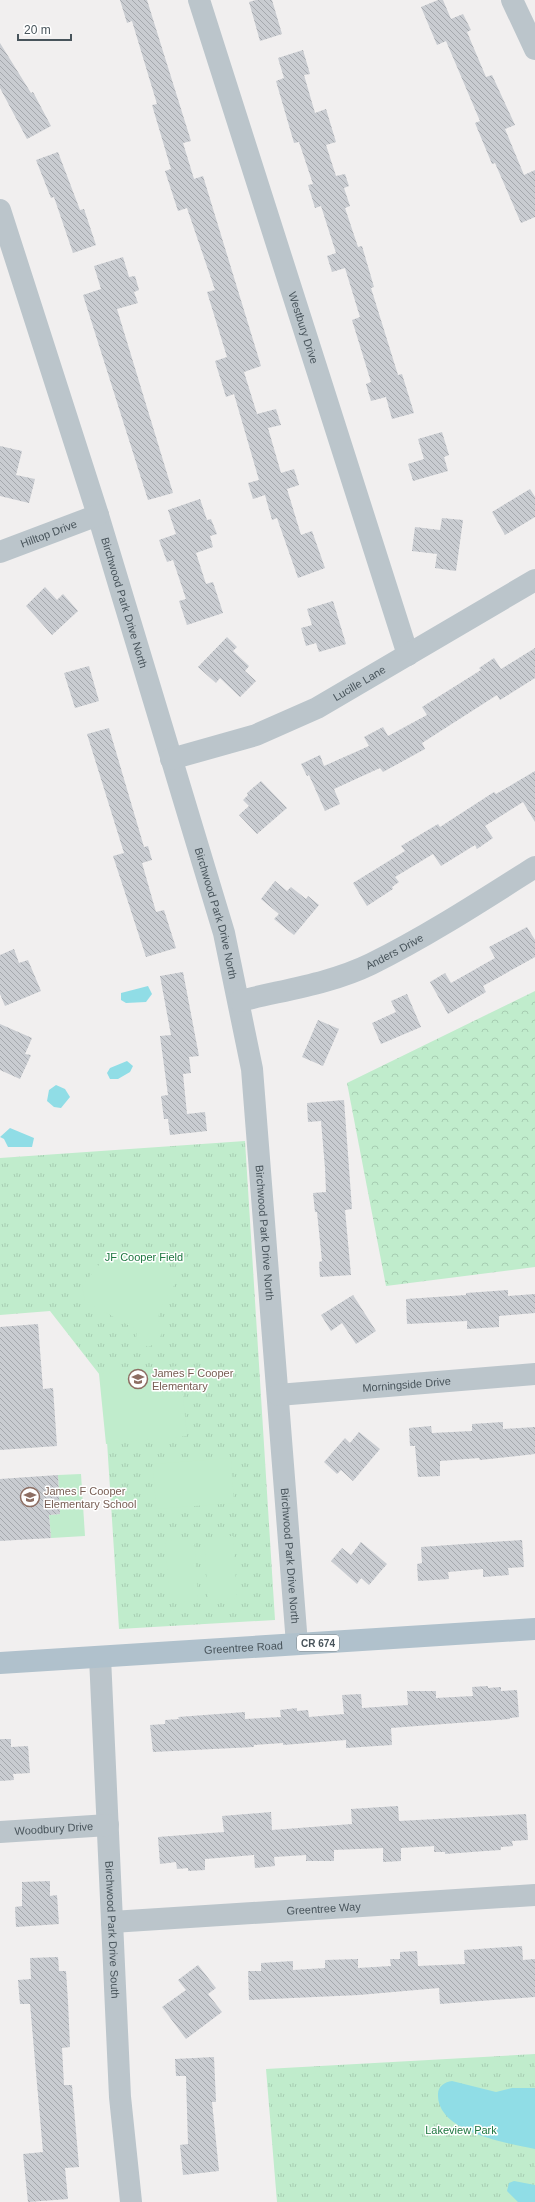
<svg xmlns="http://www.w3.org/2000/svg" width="535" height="2202" viewBox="0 0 535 2202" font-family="Arial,sans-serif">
<defs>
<pattern id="grass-tufts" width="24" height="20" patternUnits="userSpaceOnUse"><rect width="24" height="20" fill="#c0eccc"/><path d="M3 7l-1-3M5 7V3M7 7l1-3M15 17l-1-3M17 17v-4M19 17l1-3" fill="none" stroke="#a6ccb1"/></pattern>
<pattern id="forest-crowns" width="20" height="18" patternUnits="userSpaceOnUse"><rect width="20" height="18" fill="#c0eccc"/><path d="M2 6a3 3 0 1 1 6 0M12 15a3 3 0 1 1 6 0" fill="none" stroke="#a6ccb1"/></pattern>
<pattern id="building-back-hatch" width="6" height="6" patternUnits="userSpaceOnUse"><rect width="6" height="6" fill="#c9ccd1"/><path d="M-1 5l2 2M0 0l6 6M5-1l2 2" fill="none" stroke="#a5a8ad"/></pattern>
</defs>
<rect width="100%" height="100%" fill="#f1efef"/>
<path fill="url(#grass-tufts)" d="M245 1141 275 1620 119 1629 103 1379 50 1311 0 1315V1158Z
M535 2054V2202H277L266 2069Z"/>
<path fill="url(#forest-crowns)" d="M535 991V1267L386 1286 347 1083Z"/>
<path fill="#c0eccc" d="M135 1249 157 1256 176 1282C166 1300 152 1312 162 1333L157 1343 148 1347 136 1340 137 1330 85 1301 82 1286 106 1256Z
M180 1366 187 1436 106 1444 99 1374Z
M231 1458 234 1503 156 1509 153 1464Z
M81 1474 85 1536 51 1538 49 1515 60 1514 58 1475Z
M233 1536 237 1598 208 1600 204 1538Z
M194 1538 198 1601 170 1603 165 1541Z"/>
<path fill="#90dde6" d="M148 986 152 994 146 1002 126 1003 121 1000V993Z
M127 1061 133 1066 130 1072 118 1079H110L107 1073 110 1068Z
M56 1085 65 1089 70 1097 61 1108 54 1107 47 1101 49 1090Z
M10 1128 34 1138 32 1147H8L4 1139 0 1137Z
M452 2081 496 2092 512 2088H535V2149C507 2143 436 2132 438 2094 438 2086 445 2082 452 2081Z
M514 2181 535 2185V2202H518L507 2191 509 2183Z"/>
<path fill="url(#building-back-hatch)" d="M120 0H147L191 141 183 143 194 179 203 176 261 366 244 372 257 414 276 409 281 425 268 428 281 473 294 469 299 485 287 489 301 535 312 531 325 568 298 578 277 518 272 520 265 495 253 499 248 483 259 480 234 394 226 397 215 361 227 357 207 292 215 290 187 208 178 211 165 171 171 169 152 105 157 104 132 21 127 23Z
M256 0H272L282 34 260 41 249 2Z
M438 0H443L451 19 463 14 471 30 467 32 486 77 492 75 515 125 505 129 524 175 535 170V217L521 223 495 163 492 164 475 123 480 121 446 41 437 45 421 7Z
M0 43 31 93 33 92 51 126 27 139 0 88Z
M303 50 310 74 304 75 315 113 326 109 336 142 326 145 336 176 345 174 349 186 344 188 350 206 345 208 358 247 362 246 374 287 371 288 398 375 402 374 414 413 392 419 386 397 371 401 366 384 371 382 352 320 360 317 345 268 332 272 327 256 336 253 321 206 315 208 308 185 313 184 299 142 294 143 276 81 284 78 278 58Z
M58 152 80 210 84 209 96 245 73 253 54 197 51 198 36 160Z
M123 257 129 277 135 276 139 290 134 292 138 303 117 309 173 493 148 500 83 295 101 289 94 266Z
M442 432 449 455 444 457 448 471 413 481 408 464 424 459 418 439Z
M0 446 22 451 16 475 35 479 29 503 0 496Z
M530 489 535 497V517L505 535 492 512Z
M200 499 207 520 211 519 217 534 210 536 213 547 196 553 206 584 213 582 223 613 187 625 179 601 186 599 173 560 167 562 159 540 176 534 168 510Z
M442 518 463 520 456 571 435 568 437 554 412 551 415 527 440 530Z
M45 587 57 600 63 594 78 611 52 635 26 606Z
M333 601 346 644 319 652 316 643 306 646 301 628 312 625 307 609Z
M227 637 237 647 233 651 249 666 245 671 256 681 240 697 220 678 216 683 198 667Z
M535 648V678L500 700 497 695 422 743 425 749 383 772 380 768 334 789 340 804 325 811 309 775 307 776 301 764 320 755 324 766 369 746 364 737 383 727 388 736 427 715 422 707 481 670 479 668 494 658 501 669Z
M89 666 99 701 75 708 64 673Z
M109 728 144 847 148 846 152 860 142 863 156 912 164 910 176 948 146 957 113 856 124 853 87 734Z
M535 771V822L523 802 485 826 493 838 477 849 475 845 441 866 433 854 395 877 399 882 392 887 393 889 367 906 353 883 405 851 401 846 438 824 440 827 494 792 496 794Z
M261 781 287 808 257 834 239 815 249 806 243 800 248 795 247 793Z
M275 881 287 891 291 887 306 899 308 896 319 905 294 935 274 919 279 914 261 899Z
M527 927 535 940V957L483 986 486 992 448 1014 430 982 445 973 451 983 495 958 489 947Z
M14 949 19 963 28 960 41 991 5 1006 0 994V955Z
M183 972 199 1056 189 1057 191 1073 183 1074 187 1114 205 1112 207 1131 170 1135 168 1119H164L161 1096 168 1095 160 1036 171 1035 160 976Z
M407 994 421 1027 381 1044 372 1023 396 1012 391 1001Z
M318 1020 339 1029 323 1066 302 1057Z
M0 1024 32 1038 25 1054 31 1055 20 1079 0 1070Z
M344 1100 352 1209 345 1210 351 1275 320 1277 319 1262 322 1261 317 1212H315L313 1193 326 1192 325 1168 321 1121 308 1122 307 1103Z
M508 1290V1296L535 1294V1313L499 1316V1327L467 1329V1321L407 1324 406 1299 466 1295V1293Z
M353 1295 376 1331 356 1344 342 1323 331 1331 321 1315Z
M38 1324 43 1389 53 1388 57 1446 0 1450V1327Z
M503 1422V1429L535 1427V1454L480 1460 479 1458 440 1461V1476L418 1477 415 1446H410L409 1428 431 1426 432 1433 472 1431V1424Z
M359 1432 380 1449 353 1481 341 1470 337 1474 324 1462 345 1438 350 1443Z
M58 1475 60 1514 49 1515 51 1538 0 1541V1479Z
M522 1540 524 1567 508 1568 509 1575 483 1577V1569L448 1572 449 1579 418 1581 417 1564 422 1563 421 1547Z
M361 1542 387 1564 369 1585 361 1578 357 1584 331 1561 342 1548 351 1555Z
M488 1686V1688L501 1687V1691L517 1690 519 1717 510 1718V1719L391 1728 392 1745 346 1748V1740L283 1745V1743L254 1745V1747L153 1752 150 1725 165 1724V1720L179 1719 178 1717 245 1712V1719L281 1717 280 1710 297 1708V1711L308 1710 309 1717 344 1714 342 1695 361 1694 362 1708 408 1705 407 1691H436V1698L473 1696 472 1687Z
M0 1739H11V1747L28 1746 30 1773 13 1774 14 1780 0 1781Z
M398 1806 399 1821 526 1814 528 1840 512 1841 513 1846 501 1847V1850L485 1851 445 1854V1852H434V1846L401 1848V1861L383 1862V1848L334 1850V1861H306V1855L274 1857 275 1866 255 1868 254 1855 205 1859V1870L188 1871V1868L177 1869 176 1862 160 1864 158 1837 224 1832 222 1816 271 1812 272 1830 352 1824 351 1809Z
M50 1881V1896L57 1895 59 1924 16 1927 15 1907 22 1906V1882Z
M522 1946 523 1960 535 1959V1997L440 2004 439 1988 359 1995 249 2000 248 1971H261V1963L293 1961V1970L325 1968V1960L358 1959V1968L391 1966 390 1959H400V1952L417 1951 418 1966 465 1964 464 1950Z
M58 1957 59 1971H66L68 2002 70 2047 62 2048 64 2085H72L79 2167 65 2168 68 2199 28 2202 23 2154 43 2152 30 2004H20L18 1980 31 1979 30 1958Z
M198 1965 216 1988 208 1994 222 2012 186 2039 162 2007 186 1990 178 1980Z
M214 2057 216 2102H212L219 2171 183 2175 180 2145 188 2144 186 2076H176L175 2059Z"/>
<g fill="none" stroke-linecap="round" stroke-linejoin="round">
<g stroke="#bbc5cb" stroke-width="22">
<path id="s1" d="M199 0 408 655"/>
<path d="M512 0 535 49"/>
<path id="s2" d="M0 210 98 515 224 933 252 1069 297 1644"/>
<path id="s3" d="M0 552 98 515"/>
<path id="s4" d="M171 759 256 735 317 708 535 580"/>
<path id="s5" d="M240 1001C283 990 330 984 371 964 426 937 483 900 535 867"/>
<path id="s6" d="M278 1395 535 1374"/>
<path id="s7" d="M100 1657 120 2097 131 2202"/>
<path id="s8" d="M0 1832 108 1825"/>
<path id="s9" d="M112 1922 535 1895"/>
</g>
<path stroke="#b0c1cc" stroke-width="22" id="s10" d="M0 1663 535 1629"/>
</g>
<defs>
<g id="school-ring" transform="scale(1)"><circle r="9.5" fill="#fff" stroke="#8d6e63" stroke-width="1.5"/><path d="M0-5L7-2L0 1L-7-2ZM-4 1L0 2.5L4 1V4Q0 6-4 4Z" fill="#8d6e63"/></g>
</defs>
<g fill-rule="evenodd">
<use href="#school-ring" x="138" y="1379"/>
<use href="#school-ring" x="30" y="1497"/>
</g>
<g text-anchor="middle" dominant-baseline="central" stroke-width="3" stroke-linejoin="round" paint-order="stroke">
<rect fill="#fff" stroke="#7f878c" stroke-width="1" x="297" y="1635" width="42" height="16" rx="3"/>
<g font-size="10" font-weight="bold" fill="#48545b">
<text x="318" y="1643">CR 674</text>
</g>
<g font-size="11" fill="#48545b" stroke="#fff">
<text stroke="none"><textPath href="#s1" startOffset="344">Westbury Drive</textPath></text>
<text stroke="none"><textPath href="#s3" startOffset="52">Hilltop Drive</textPath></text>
<text stroke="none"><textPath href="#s2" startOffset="412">Birchwood Park Drive North</textPath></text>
<text stroke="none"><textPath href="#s4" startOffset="204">Lucille Lane</textPath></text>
<text stroke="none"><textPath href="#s2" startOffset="736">Birchwood Park Drive North</textPath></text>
<text stroke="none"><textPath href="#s5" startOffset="163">Anders Drive</textPath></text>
<text stroke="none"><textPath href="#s2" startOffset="1060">Birchwood Park Drive North</textPath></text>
<text stroke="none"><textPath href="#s6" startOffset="129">Morningside Drive</textPath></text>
<text stroke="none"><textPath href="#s2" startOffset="1384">Birchwood Park Drive North</textPath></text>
<text stroke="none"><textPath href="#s10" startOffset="244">Greentree Road</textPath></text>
<text stroke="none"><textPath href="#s8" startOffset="54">Woodbury Drive</textPath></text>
<text stroke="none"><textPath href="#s9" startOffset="212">Greentree Way</textPath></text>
<text stroke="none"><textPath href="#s7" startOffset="273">Birchwood Park Drive South</textPath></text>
</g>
<g font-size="11" fill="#1e7740" stroke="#fff">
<text x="144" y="1257">JF Cooper Field</text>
<text x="461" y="2130">Lakeview Park</text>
</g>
<g font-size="11" fill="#785e54" stroke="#fff" text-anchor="start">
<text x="152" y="1373">James F Cooper<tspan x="152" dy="13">Elementary</tspan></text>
<text x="44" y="1491">James F Cooper<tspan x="44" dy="13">Elementary School</tspan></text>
</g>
</g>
<path d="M18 34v6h53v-6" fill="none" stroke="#48545b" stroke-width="2"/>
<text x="24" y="34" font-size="12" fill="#48545b" stroke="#ffffff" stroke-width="3" paint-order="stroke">20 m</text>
</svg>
